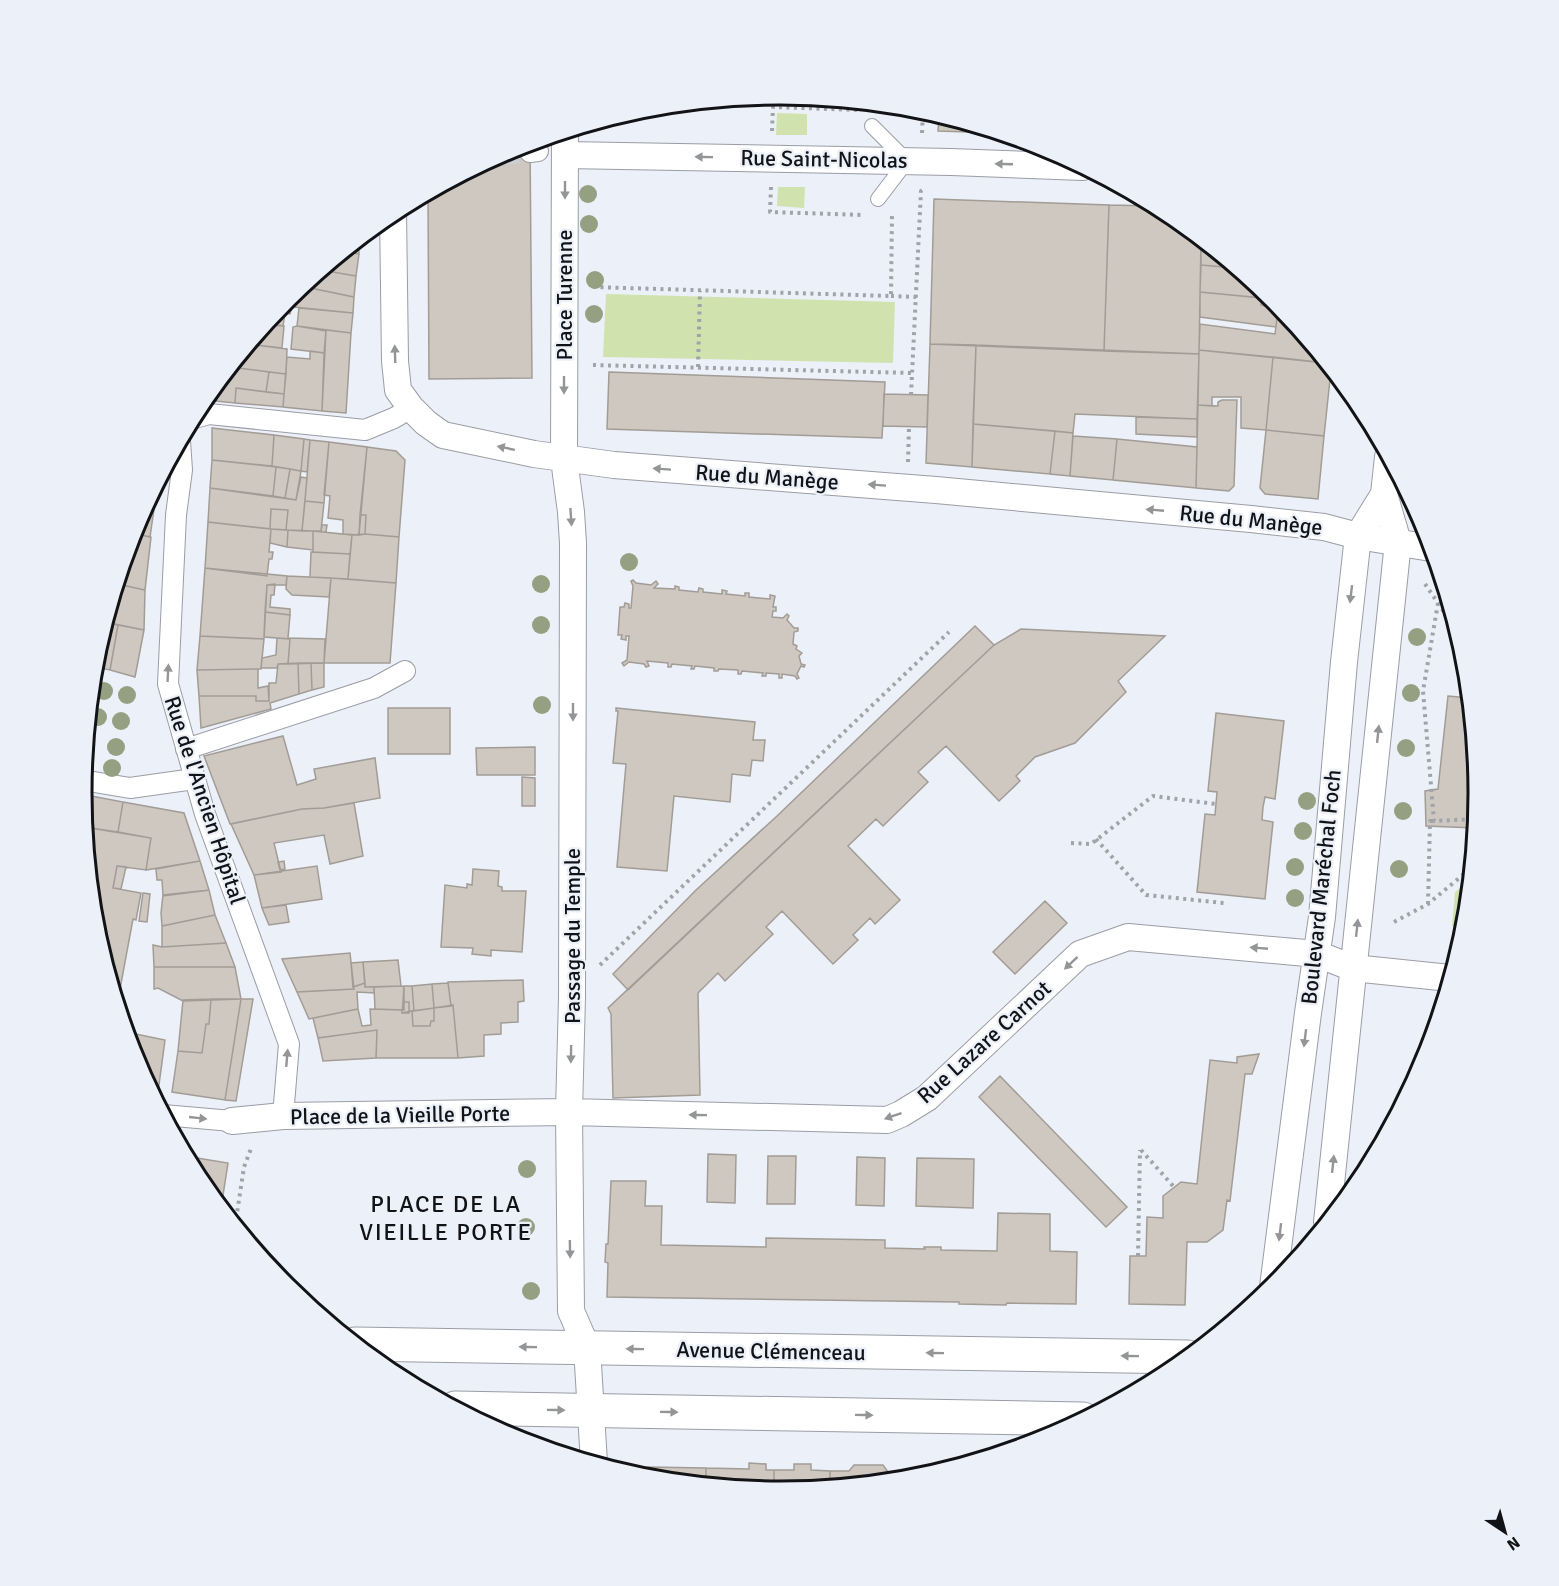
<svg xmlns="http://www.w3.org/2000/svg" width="1559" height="1586" viewBox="0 0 1559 1586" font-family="Signika,sans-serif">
<rect width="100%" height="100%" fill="#ecf0f8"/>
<path fill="#d0e3ae" d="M777 113 807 114V135H776Z
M778 187H805L804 208 777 206Z
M606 294 895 302 893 363 603 357Z
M1469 881 1465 927 1452 926 1455 892Z"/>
<path fill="#cec8c1" stroke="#a29c96" stroke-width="1.5" d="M939 115 998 133 938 131Z
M530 142 532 378 429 379 428 193 513 148Z
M934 199 1109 205 1104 351 930 344Z
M1109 205 1156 206 1168 212 1201 240 1199 354 1104 351Z
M359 239V254L344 251Z
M1201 240 1236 268 1201 265Z
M344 251 359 254 356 276 321 270Z
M1201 265 1236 268 1274 299 1326 363 1199 350 1200 324 1275 334 1278 310 1261 305 1262 298 1200 292Z
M321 270 356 276 354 297 301 286Z
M301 286 354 297 353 313 294 307 295 291Z
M1200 292 1262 298 1261 305 1278 310 1276 327 1200 317Z
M281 305 292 307 290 314 285 313 283 326 272 325 274 314Z
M299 308 353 313 351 333 297 326Z
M274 314 272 325 265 324Z
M265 324 284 326 282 348 248 344Z
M297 326 326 331 324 353 291 349 293 327Z
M326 330 351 333 346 413 322 411Z
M248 344 287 349 286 374 230 367Z
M930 344 976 345 972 467 926 463Z
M976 345 1199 354 1197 419 1075 414 1073 433 973 424Z
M1199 350 1273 357 1266 430 1241 428V397H1212V406L1198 405Z
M310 351 324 353 322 411 283 407 287 357 310 359Z
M1273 357 1326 363 1331 370 1324 436 1266 430Z
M230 367 269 372 266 392 236 388 235 403 206 400V396Z
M269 372 286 374 284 394 266 392Z
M609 372 885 382 882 438 607 429Z
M236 388 284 394 283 407 235 403Z
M884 394 928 395 927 427 883 426Z
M1222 400H1237L1234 486 1229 491 1196 488 1198 405 1218 406V402Z
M1136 417 1197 419V437L1136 434Z
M973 424 1055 431 1050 474 972 467Z
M212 428 274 435 272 466 212 460Z
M1266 430 1324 436 1318 499 1265 494 1260 488Z
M1055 431 1073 433 1070 476 1050 474Z
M274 435 304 439 301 471 272 466Z
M1073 436 1117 439 1113 480 1070 476Z
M304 439 310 440 307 472 301 471Z
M1117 439 1197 447 1196 488 1113 480Z
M310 440 329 442 324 503 305 501Z
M329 442 367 447 359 535 343 534V520L328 518 330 496 324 495Z
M367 447 396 451 405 460 399 537 365 534 366 515H360Z
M212 460 276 467 273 496 210 488Z
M276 467 290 469 285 498 273 496Z
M290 469 301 471 296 500 285 498Z
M301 477 307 478 302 531 286 530 288 510 271 509 270 529 208 522 210 488 296 500Z
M305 501 324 503 321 531H302Z
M144 507 154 509 150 537 132 533Z
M271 509 288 510 286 530 270 529Z
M360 515H366L365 534 359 535Z
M208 522 271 529 269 552H273L272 559H269L267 576 205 568Z
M322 525H327L326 532H321Z
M271 529 288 530 287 547 270 543Z
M288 530 313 531V550L287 547Z
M313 531 352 535 350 554 313 552Z
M132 533 151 537 145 590 117 584Z
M365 534 399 537 396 583 348 579 352 535Z
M311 552 350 554 348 579 310 577Z
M205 568 287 576 286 585H267L264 639 200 636Z
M287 576 331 578 329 597 292 595 286 589Z
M331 578 396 583 390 663H324Z
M633 580 636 583 651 585 656 581 658 584 654 588 675 589V586L679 587V590L698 592 699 588 703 589V592L722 594V590L727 591 726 594 745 596V593H749V597L770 599V595L775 596 773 607H776V611H773L772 617 783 618 787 614 789 616 787 620 794 628H798V631L794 632 793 644 797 646 796 649 802 653 799 656 801 664 805 665 804 667 801 666 797 674 799 678 797 679 795 676 782 674V678H779V674L766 673V676H762L763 673 742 671 741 674H738V670L719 669 718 671H714V668L695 666 694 669H691L692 666 672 664 671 667H668V663L647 661 649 666 646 667 644 664 629 662 624 666 622 663 627 660 629 636H626V640L621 639 622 635H618L620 607H624L625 603 629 604V608H631L633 586 631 581Z
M117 584 145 590 144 630 105 622Z
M275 584 274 595H271L270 607 290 609V615L265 612 267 585Z
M265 612 290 615 288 638 325 639 324 663 288 664 290 639 264 637Z
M105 622 118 625 110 670 93 667 94 656Z
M118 625 144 630 135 677 110 670Z
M975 626 994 645 628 990 613 974 696 890 777 816Z
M1021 629 1165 636 1118 681 1126 692 1075 743 1035 757 1016 776 1020 781 999 801 946 746 918 772 928 782 883 826 876 819 848 846 900 900 875 924 870 918 853 935 858 940 833 964 782 911 766 927 773 934 725 981 718 973 698 993 700 1095 613 1098 611 1014 608 1008 994 645Z
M200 636 264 639 261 669 197 670Z
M277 638 290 639 288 664H278L277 668H261L262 658 276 655Z
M298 663 299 694 270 703 271 709 201 728 199 696H256V701H269V683H276L278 664Z
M298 663H311L312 690 299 694Z
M311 663H324V687L312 690Z
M258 669V688L268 686 269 701H256V696H199L197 670Z
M1448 696 1469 698 1478 793 1475 828 1426 826 1425 791 1438 789Z
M388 708H450V754H388Z
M616 708 755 722 753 740H765L763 761 752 760 750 776 732 774 730 802 674 796 667 871 617 867 626 764 613 763 618 711H616Z
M1216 713 1284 721 1275 799 1265 797 1263 807 1262 820 1273 822 1265 899 1197 892 1205 814 1215 815 1217 792 1208 791Z
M283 736 297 785 316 779 314 769 375 758 380 798 324 808 302 809 230 824 204 756Z
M535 747V775H477L476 748Z
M522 777 535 778V806H522Z
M81 794 123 802 118 832 84 827Z
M123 802 184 813 200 861 146 870 151 838 118 832Z
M354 803 363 856 330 864 324 835 274 843 281 872 254 875 231 824 302 809 324 808Z
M84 827 151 838 146 870 117 866 113 888 141 893 136 920 133 919 117 1005 94 929 89 875 92 860 88 859Z
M200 861 209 890 163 896 162 880H157L156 869Z
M284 861 285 869 280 870 278 862Z
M117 866 126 867 121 889 113 888Z
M317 866 322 899 262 908 254 875Z
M473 869 499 871 498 886 502 887V891H526L522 952 491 950V956L472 954 473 948 441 947 445 885 467 888V884L472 885Z
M209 890 215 915 162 926 161 913 163 895Z
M143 893 150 894 147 922 139 921Z
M1045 901 1067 923 1015 974 993 952Z
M286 905 289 922 269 925 262 908Z
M215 915 226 943 162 947V926Z
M226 943 235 967H154L153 945 162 947Z
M350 953 354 989 297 992 282 959Z
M398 960 401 986 365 987 363 962Z
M363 962 365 983 353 987 351 963Z
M154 967H235L241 999 183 1001 158 988 154 989Z
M523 980 524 1001 518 1002V1022L501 1023V1034L484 1035V1056L458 1058 453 1005 451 1006 448 982Z
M365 983V987H374V993L357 992 358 1009 309 1019 297 992 354 989 353 987Z
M448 983 451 1006 434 1008 432 984Z
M432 984 434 1008 414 1011 412 986Z
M404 986H412L414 1011H409V1002H403Z
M404 986V1010L375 1009 374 987Z
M211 999 209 1024H206L202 1053 178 1051 183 1000Z
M211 999H241L225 1100 172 1092 178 1051 202 1053 206 1024H209Z
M241 999H253L236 1101 225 1100Z
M403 1002H409V1013H402Z
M453 1005 458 1058H376L377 1030 318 1038 313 1018 358 1009 362 1026 371 1025 370 1009 402 1010V1013L412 1011 413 1026H430L431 1021H434V1008Z
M434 1008V1021H431L430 1026H413L412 1011Z
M377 1030 376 1058 323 1061 318 1038Z
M126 1032 165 1040 158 1092 150 1090 134 1060Z
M1259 1054 1252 1074H1245L1230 1201 1227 1200 1223 1230 1207 1242H1187L1185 1305 1129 1304 1130 1256H1146L1147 1217 1163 1218V1196L1181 1182 1197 1184 1210 1060 1237 1063V1057Z
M1410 1073 1418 1074 1407 1093Z
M1000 1076 1127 1207 1106 1227 979 1097Z
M708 1154 736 1155 735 1203 707 1202Z
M185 1156 228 1163 221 1208 199 1181Z
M768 1156H796L795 1204H767Z
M857 1157 885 1158 884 1206 856 1205Z
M917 1158 974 1159 973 1208 916 1206Z
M611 1181H646L645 1206H662L661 1245 766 1247V1238L885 1240V1248L925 1249 924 1247H941V1250L997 1251 998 1213 1050 1214V1251L1077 1252 1076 1304 1007 1303 1006 1305 959 1304V1302L607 1297 608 1263 605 1262 606 1244H608Z
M529 1443 550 1444V1450Z
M749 1463 766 1464V1470H774V1491L706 1484V1468L749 1469Z
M794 1464H811V1470L830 1471V1487L774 1491V1470H794Z
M854 1465H883L888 1472H906V1479L830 1487V1471H849Z
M926 1465H949V1468L906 1479V1472H926Z
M648 1467 706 1468V1484L648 1479Z"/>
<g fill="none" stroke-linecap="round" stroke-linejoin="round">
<path stroke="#cbcfd6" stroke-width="20" stroke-dasharray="20 10" stroke-linecap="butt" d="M499 155 530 152"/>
<g stroke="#9a9da5" stroke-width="16">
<path id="service" d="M872 126 907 161 878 199"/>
</g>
<g stroke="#9a9da5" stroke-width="22">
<path id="pedestrian" d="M530 152 538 151
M191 419 209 414 365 430 394 418 411 408
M180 441 182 470 176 515 168 684 205 814 289 1044 283 1116
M186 749 374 688 405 671
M82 780 130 788 194 779
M163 1115 232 1121"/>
</g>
<g stroke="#9a9da5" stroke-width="28">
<path id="minor" d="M565 132 564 459 571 512 573 543 572 997 569 1112 571 1311 587 1348 594 1463
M565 155 951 162 1083 167
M393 211 395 361 398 390 411 408 426 423 443 435 534 454 614 465 936 490 1251 519 1324 527 1358 536 1431 548
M232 1121 283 1116 569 1112 887 1120 901 1114 927 1098 1080 954 1128 937 1317 954 1353 968 1450 978
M1327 1222 1398 542 1384 494 1388 457
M1273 1287 1308 1013 1322 917 1344 662 1358 536 1384 494"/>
</g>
<g stroke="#9a9da5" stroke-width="35">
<path id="tertiary" d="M355 1344 1188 1357
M455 1408 1083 1419"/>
</g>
<path stroke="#a1a3aa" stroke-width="4" stroke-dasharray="3 4.5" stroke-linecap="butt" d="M890 111H896V106
M772 131 773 107 858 110
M922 133 923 110
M771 187 770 212 864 215
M593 287 891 296 892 216
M891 296 916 297
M593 365 912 373
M698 367 700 291
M911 395 921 191 924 190
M908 462 909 427
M1425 584 1457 631
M1438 603 1423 691 1434 821 1475 819
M1096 839 1146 895 1224 903
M1071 843 1091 844 1153 796 1216 804
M1428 904 1430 821H1434
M1394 922 1428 904 1470 869
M600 965 949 632
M1141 1150 1174 1187
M235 1226 244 1167 252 1146
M1138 1256 1140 1150"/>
<use href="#service" stroke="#fff" stroke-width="14"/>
<use href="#pedestrian" stroke="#fff" stroke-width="20"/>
<use href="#minor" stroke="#fff" stroke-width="26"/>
<use href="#tertiary" stroke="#fff" stroke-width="33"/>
</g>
<g fill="#95a082">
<circle cx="588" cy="194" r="9"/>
<circle cx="589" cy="224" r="9"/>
<circle cx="595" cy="280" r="9"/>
<circle cx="594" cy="314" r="9"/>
<circle cx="629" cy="562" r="9"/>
<circle cx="541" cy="584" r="9"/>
<circle cx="541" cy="625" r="9"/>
<circle cx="1417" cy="637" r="9"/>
<circle cx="104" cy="691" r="9"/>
<circle cx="1411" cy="693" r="9"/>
<circle cx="127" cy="695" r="9"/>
<circle cx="542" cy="705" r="9"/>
<circle cx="98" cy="717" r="9"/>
<circle cx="121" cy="721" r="9"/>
<circle cx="116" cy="747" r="9"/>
<circle cx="1406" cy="748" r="9"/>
<circle cx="112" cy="768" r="9"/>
<circle cx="1307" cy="801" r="9"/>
<circle cx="1403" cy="811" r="9"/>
<circle cx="1303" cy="831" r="9"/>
<circle cx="1295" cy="867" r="9"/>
<circle cx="1399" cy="869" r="9"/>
<circle cx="1295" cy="898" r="9"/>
<circle cx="527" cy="1169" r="9"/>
<circle cx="526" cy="1227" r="9"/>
<circle cx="531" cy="1291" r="9"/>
</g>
<defs><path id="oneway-solid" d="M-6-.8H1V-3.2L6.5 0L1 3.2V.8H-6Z" transform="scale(1.5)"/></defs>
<g fill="#949596">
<use href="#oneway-solid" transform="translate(704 157) rotate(-179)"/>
<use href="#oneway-solid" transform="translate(1004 164) rotate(-178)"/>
<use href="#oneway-solid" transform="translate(565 190) rotate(90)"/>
<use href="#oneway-solid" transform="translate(395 354) rotate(-92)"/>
<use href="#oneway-solid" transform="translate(564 385) rotate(90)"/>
<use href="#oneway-solid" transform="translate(506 448) rotate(-168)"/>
<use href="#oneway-solid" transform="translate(662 469) rotate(-176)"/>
<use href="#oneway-solid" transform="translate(877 485) rotate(-176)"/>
<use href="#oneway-solid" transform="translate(1155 510) rotate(-175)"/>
<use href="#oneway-solid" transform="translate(571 517) rotate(86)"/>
<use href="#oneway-solid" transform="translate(1351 594) rotate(97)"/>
<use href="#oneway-solid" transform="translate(168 673) rotate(-87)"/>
<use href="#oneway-solid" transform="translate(573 712) rotate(90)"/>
<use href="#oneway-solid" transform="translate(1378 734) rotate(-84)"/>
<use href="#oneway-solid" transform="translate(1357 928) rotate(-84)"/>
<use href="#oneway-solid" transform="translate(1259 948) rotate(-175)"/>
<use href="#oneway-solid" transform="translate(1071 963) rotate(137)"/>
<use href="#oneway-solid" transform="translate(1305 1038) rotate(97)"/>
<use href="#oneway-solid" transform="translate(571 1054) rotate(91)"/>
<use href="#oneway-solid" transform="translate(287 1058) rotate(-85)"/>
<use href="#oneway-solid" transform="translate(698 1115) rotate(-179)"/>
<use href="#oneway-solid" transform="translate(893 1116) rotate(161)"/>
<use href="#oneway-solid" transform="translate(198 1118) rotate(6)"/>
<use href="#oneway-solid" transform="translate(1333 1164) rotate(-84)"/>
<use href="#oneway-solid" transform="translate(1280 1232) rotate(97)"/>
<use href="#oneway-solid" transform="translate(570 1249) rotate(89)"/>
<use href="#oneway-solid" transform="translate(528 1347) rotate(-179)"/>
<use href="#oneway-solid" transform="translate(635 1349) rotate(-179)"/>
<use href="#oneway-solid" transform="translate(935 1353) rotate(-179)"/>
<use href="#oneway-solid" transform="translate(1130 1356) rotate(-179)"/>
<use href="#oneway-solid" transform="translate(556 1410) rotate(1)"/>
<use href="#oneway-solid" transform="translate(669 1412) rotate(1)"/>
<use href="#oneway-solid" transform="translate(864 1415) rotate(1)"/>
</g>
<g text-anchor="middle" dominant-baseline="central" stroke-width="4.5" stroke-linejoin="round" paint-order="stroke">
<g font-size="22" fill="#121316" stroke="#ecf0f8">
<text transform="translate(824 159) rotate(1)">Rue Saint-Nicolas</text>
<text transform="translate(564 295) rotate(-90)">Place Turenne</text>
<text transform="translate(767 477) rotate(4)">Rue du Manège</text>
<text transform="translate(1251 520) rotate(6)">Rue du Manège</text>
<text transform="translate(205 800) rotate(72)">Rue de l'Ancien Hôpital</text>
<text transform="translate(1321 887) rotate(-84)">Boulevard Maréchal Foch</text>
<text transform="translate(572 936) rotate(-90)">Passage du Temple</text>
<text transform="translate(984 1042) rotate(-42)">Rue Lazare Carnot</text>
<text transform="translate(400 1115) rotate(-1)">Place de la Vieille Porte</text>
<text transform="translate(771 1351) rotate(1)">Avenue Clémenceau</text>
</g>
<g font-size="24" letter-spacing="1.5" fill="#121316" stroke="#ecf0f8">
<text x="446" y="1204">PLACE DE LA<tspan x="446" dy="28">VIEILLE PORTE</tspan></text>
</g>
</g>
<path d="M0 0H1559V1586H0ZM92 793a688 688 0 1 1 1376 0a688 688 0 1 1-1376 0Z" fill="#ecf0f8" fill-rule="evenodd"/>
<path fill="none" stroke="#121316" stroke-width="3" d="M92 793a688 688 0 1 1 1376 0a688 688 0 1 1-1376 0Z"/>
<g transform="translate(1505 1532) rotate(144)" stroke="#ecf0f8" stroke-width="4.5" paint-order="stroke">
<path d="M0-4.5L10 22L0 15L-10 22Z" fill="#121316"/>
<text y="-9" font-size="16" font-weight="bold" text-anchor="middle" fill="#121316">N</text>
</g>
</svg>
